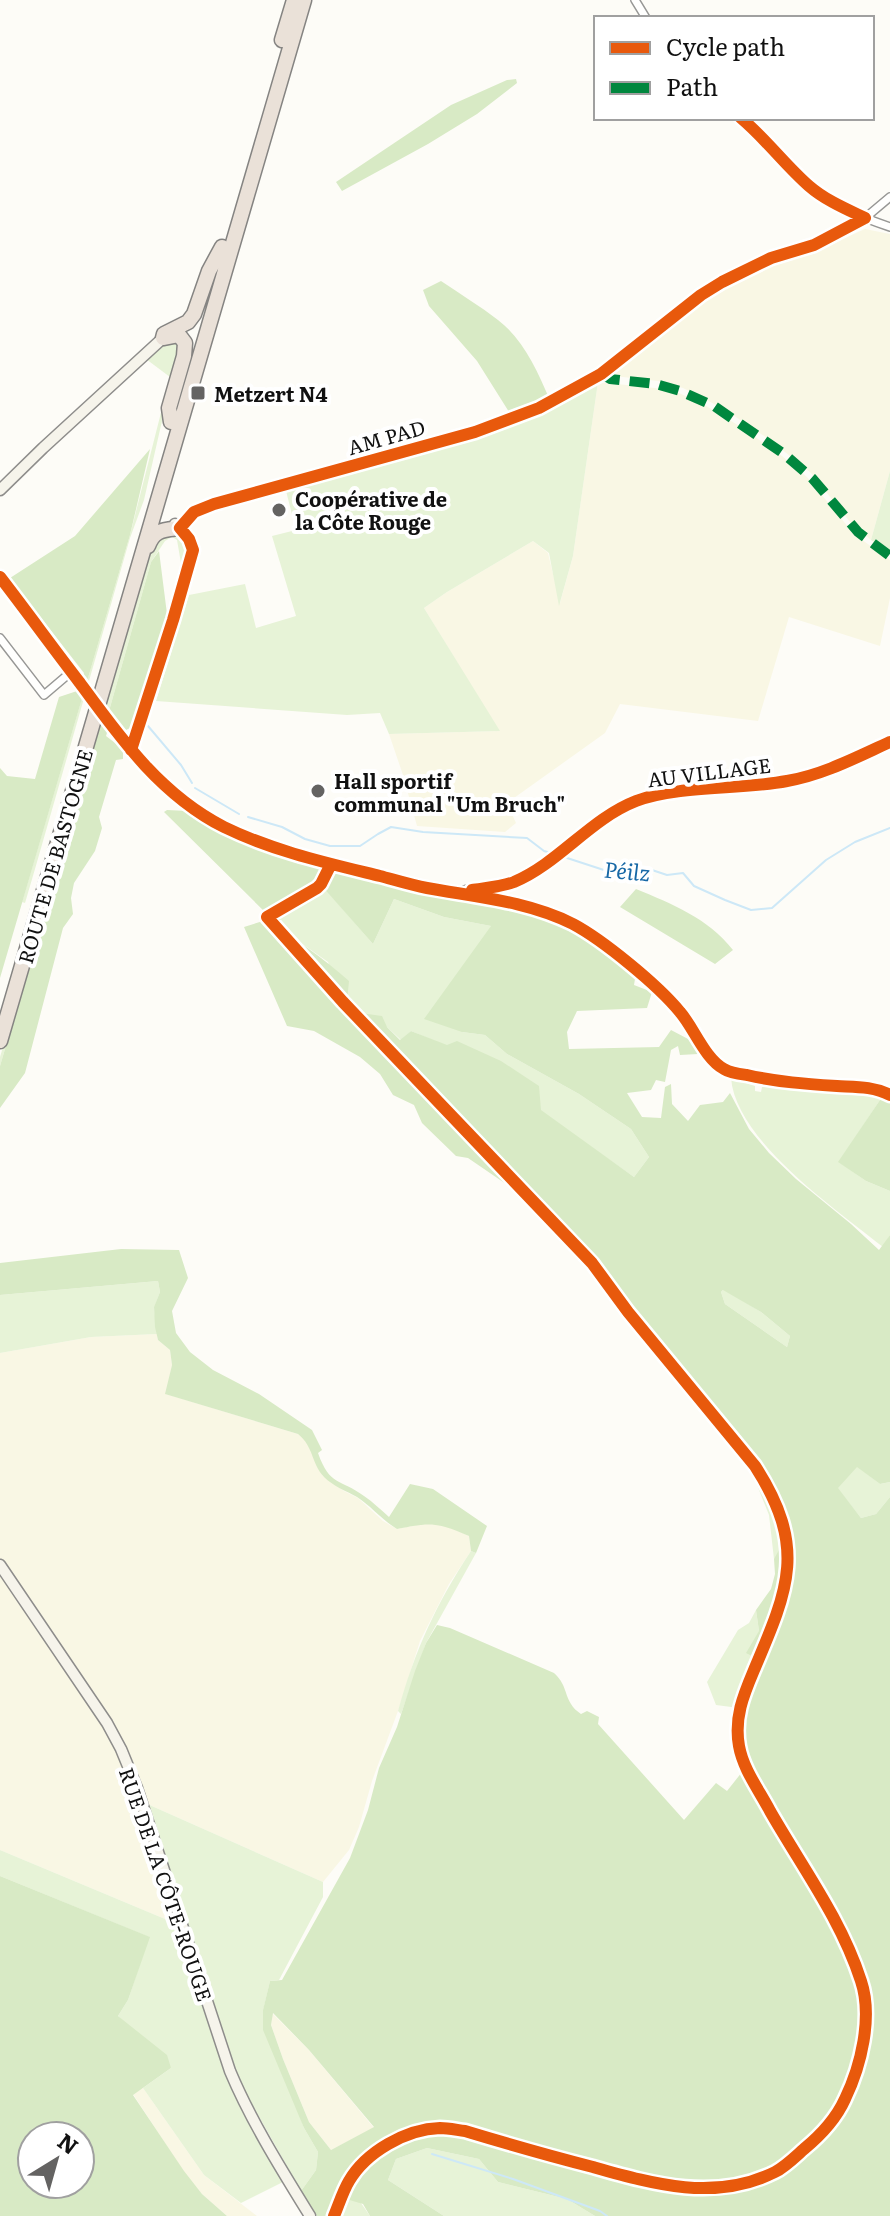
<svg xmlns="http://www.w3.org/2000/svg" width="890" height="2216" viewBox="0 0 890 2216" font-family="Literata,serif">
<rect width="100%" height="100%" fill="#fdfcf7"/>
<path fill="#f9f7e4" d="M865 229 890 234V471L871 540 850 522 811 473 770 440 724 409 683 388 658 381 614 376V371L690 312 735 282 769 266 809 254Z
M598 382 655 388 679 393 703 404 741 427 782 456 807 477 854 534 890 560V598L880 646 789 617 758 721 620 704 605 733 507 803 516 823 505 832 417 826 403 775 389 734 499 731 424 608 447 592 533 541 548 553 560 603 573 556Z
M157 1334 158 1340 170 1350 172 1365 166 1394 298 1434 308 1441 323 1476 344 1491 358 1498 383 1521 397 1529 426 1523 443 1524 469 1536 471 1551 449 1584 420 1641 398 1711 372 1781 359 1827 349 1850 323 1882 145 1803 136 1775 0 1559V1353L91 1337Z
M0 1570 120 1751 177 1924 0 1850Z
M272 2013 309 2050 374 2128 331 2150 309 2122 283 2059 271 2025Z
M143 2088 204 2175 257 2216H227L202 2194 183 2171 133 2094Z"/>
<path fill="#e7f3d7" d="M166 341 180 342 144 500 130 538 35 869 25 903 22 902 130 535 170 377 146 359Z
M598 382 573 556 559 606 549 553 533 541 447 592 424 608 500 731 389 734 380 713 347 715 156 701 189 595 245 584 256 628 296 616 272 536 296 530 285 487 360 468 534 416 593 383Z
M890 471V553L871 540Z
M176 534C191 544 187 554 182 569L177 540 172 537 165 541 151 562 109 711 100 726 0 1066V1057L151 547 156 538Z
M321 884 373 944 394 899 444 917 491 926 462 1032 485 1035 507 1054 579 1094 631 1129 649 1157 634 1177 447 1046 411 1031 401 1040 387 1027 345 1011 328 962 284 931 269 916Z
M731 1078 755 1086V1091L761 1092 762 1087 774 1086 882 1097 839 1162 866 1181 890 1191V1235L883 1247C836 1209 736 1141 731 1078Z
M158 1281 160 1292 154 1308 157 1334 91 1337 0 1353V1295Z
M724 1289 761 1312 790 1336 787 1347 725 1304 721 1292Z
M702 1402C730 1434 762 1468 778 1508 784 1523 786 1540 788 1556L774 1559 769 1515 751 1470 719 1430Z
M857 1466 880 1484 890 1482V1497L876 1514 861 1518 837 1488Z
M471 1551 476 1553 426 1643 401 1714 398 1711C415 1650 436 1604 471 1551Z
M756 1610 759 1631V1659L739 1708 716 1705 707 1682 738 1630 749 1623Z
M145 1803 323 1882V1897L279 1980 270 1981 263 2011 304 2128 318 2152 316 2170 301 2191 240 2083 209 2003Z
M0 1850 177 1924 232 2085 280 2170 283 2182 241 2203 204 2175 143 2088 171 2068 118 2016 128 2000 149 1937 0 1876Z
M427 2148 479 2159 498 2182 567 2199 595 2216H444L388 2180 396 2159Z
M347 2183 370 2216H326L333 2197Z"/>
<path fill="#d8eac5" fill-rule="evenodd" d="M516 79 517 83 477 114 428 144 342 191 336 182 451 105 507 80Z
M441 281C460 294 480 306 498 320 523 339 537 370 549 398L511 415 477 361 429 306 423 290Z
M150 449 130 535 0 978V768L7 776 35 779 59 697 77 691 84 673 10 578 75 536Z
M159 551 167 614 132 727 126 730 112 717 106 736 123 749V759L116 760 99 817 102 828 95 851 74 883 71 898 73 914 63 928 25 1073 0 1108V1066L100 726 109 711 151 562Z
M167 810 188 811 222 832 261 848 388 885 421 894 527 909 582 933 607 952 635 979 634 985 652 992 647 1008 577 1011 567 1032 569 1049 659 1047 671 1030 690 1040 698 1054 680 1055 678 1046 671 1050 665 1082 656 1080 651 1090 627 1093 642 1117 661 1118 665 1087 671 1084 672 1104 688 1121 700 1105 723 1102 730 1093 749 1129 769 1153 796 1179 851 1224 879 1250 890 1235V1482L880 1484 857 1467 838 1488 861 1518 876 1514 890 1497V2216H595L567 2199 498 2182 479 2159 427 2148 396 2159 388 2180 444 2216H370L363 2204 346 2199 347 2185 337 2197H333L326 2216H317L301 2191 316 2170 318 2152 304 2128 263 2030V2010L270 1981 282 1980 350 1858 368 1810 379 1768 397 1727 415 1671 426 1643 437 1625 450 1628 554 1673C566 1684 564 1692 571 1704 573 1708 577 1711 581 1714L587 1711 599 1717 598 1724 684 1820 716 1783 727 1791 746 1767C730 1723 741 1700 758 1659L746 1653 759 1631 756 1610 771 1589 775 1574 774 1559 788 1534 772 1487 757 1464 655 1343 595 1261 550 1214 468 1158 456 1156 422 1123 414 1105 393 1095 380 1074 360 1057 314 1031 287 1026 244 927 263 921C295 937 323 958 349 981L346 1011 382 1016 387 1027 400 1040 411 1031 447 1045 457 1041 501 1061 539 1086 541 1110 634 1177 649 1157 631 1129 579 1094 507 1054 485 1035 462 1032 424 1019 491 926 444 917 394 899 373 944 321 885 269 916 164 812ZM723 1290 761 1312 790 1336 787 1347 725 1304 721 1292ZM273 2013 309 2050 374 2127 331 2150 309 2122 283 2059 271 2025Z
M636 889C672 904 708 918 733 950L715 964 620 907Z
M882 1097 890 1101V1191L866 1181 838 1162Z
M121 1249 179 1250 188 1278 172 1311 176 1333 190 1352 213 1370 259 1394 312 1430 322 1450 318 1453C330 1487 340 1478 364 1496 373 1502 381 1510 389 1517L410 1484 433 1489 487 1526 476 1553 471 1551 469 1536C437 1522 431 1522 397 1529 382 1520 371 1506 357 1497 346 1491 333 1486 324 1477 311 1463 314 1447 298 1434L165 1394 172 1365 170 1350 158 1340 155 1327 154 1307 160 1292 158 1281 0 1295V1263Z
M0 1876 150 1937 128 2000 118 2016 167 2055 171 2068 133 2095 184 2171 202 2194 227 2216H0ZM32 2136H80V2184H32Z"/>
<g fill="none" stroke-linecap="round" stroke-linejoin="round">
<path stroke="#cde8f7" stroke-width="2" d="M148 726 181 765 192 783
M195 788 239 814
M248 817 282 827 305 839 330 846H360L378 834 391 827 423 832 527 838 544 851 551 853
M561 856 613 873H628L646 868 667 875 683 873 694 886 725 900 751 910 772 908 826 860 855 842 890 828
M432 2154 513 2179 600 2211 607 2216"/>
<path stroke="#dad9d4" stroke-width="10" stroke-dasharray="10 5" stroke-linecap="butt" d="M80 684 110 725"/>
<g stroke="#979795" stroke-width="10">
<path id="street" d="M635 0 646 18
M741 118C765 138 784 163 807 184 830 206 861 217 890 227
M180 528 194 512 214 504 475 432 539 408 601 374 701 295 722 282 771 258 814 245 834 235 865 218 890 197
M0 638 44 695 71 672"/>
</g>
<g stroke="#8e8d8b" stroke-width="13">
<path id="secondary" d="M0 490 43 448 163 338
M0 577 80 684
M110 725C134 754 159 784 190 806 238 841 298 855 354 869 377 875 401 883 424 887 474 897 525 901 571 924 602 938 647 978 671 1002 689 1020 705 1064 729 1071 761 1082 797 1083 831 1086 851 1087 872 1085 890 1095
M131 750 173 620 193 550 189 539 175 524
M466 891C481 889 499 888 514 882 559 863 590 819 636 801 679 785 741 790 787 781 823 775 857 757 890 742
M0 1565 107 1723 121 1749 137 1788 230 2071C251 2121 281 2169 310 2216"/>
</g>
<g stroke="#858482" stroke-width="17">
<path id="highway" d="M282 40 294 0
M163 338 164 334 188 322 194 314 209 271 222 247
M164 338 179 335 185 343 184 356 169 408 171 422
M148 546C154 529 164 530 180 528
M0 1041 304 0"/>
</g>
<use href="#street" stroke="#fffffe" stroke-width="7"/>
<use href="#secondary" stroke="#f6f4eb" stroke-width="10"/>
<use href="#highway" stroke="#eae1d8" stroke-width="14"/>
<path stroke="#00873e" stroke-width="10" stroke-dasharray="20 10" stroke-linecap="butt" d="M601 374 610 379 656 384 680 391 714 406 784 454 812 478 858 532 890 556"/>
<g stroke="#fff" stroke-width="17">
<path id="cycleway" d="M741 118C766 139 785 165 809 186 825 200 846 209 865 218
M0 577C27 612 53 648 80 683 121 739 161 795 224 827 273 851 327 863 380 876 395 880 411 885 427 888 476 897 527 901 573 924 603 940 658 985 680 1012 694 1028 705 1059 724 1069 730 1073 739 1074 747 1075 777 1082 807 1084 837 1086 855 1087 873 1086 890 1095
M131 750 173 620 193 550 189 539 180 528 194 512 214 504 475 432 539 408 601 374 701 295 722 282 771 258 814 245 865 218
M331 864 321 884 317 888 267 917 343 1002 592 1263 628 1312 755 1466C807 1547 789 1588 754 1670 743 1696 734 1718 739 1746 743 1769 759 1790 770 1811 802 1867 841 1919 861 1981 873 2017 861 2066 845 2099 836 2119 821 2135 804 2149 795 2157 785 2167 775 2172 715 2202 653 2184 593 2167 550 2156 508 2144 465 2131 457 2130 448 2128 440 2128 406 2129 366 2152 349 2181 343 2191 339 2204 334 2216
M472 890C485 888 501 887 514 882 559 863 590 819 636 801 678 785 741 790 787 781 823 775 857 757 890 742"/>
</g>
<use href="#cycleway" stroke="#e8590c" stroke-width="12"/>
</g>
<g fill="#646362" stroke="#fff" stroke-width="3">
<rect x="190" y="385" width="16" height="16" rx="4"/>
<circle cx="279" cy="510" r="8"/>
<circle cx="318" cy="791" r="8"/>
</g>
<g text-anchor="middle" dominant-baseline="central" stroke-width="8" stroke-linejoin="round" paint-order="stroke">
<g font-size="20" font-weight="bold" fill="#111" stroke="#fff" text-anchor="start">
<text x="214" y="393">Metzert N4</text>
<text x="295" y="498">Coopérative de<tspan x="295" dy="23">la Côte Rouge</tspan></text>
<text x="334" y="780">Hall sportif<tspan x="334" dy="23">communal "Um Bruch"</tspan></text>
</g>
<g font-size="20" fill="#111" stroke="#fff">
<text transform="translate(386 436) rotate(-16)">AM PAD</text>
<text transform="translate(709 771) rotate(-7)">AU VILLAGE</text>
<text transform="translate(54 856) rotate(-74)">ROUTE DE BASTOGNE</text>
<text transform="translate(167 1884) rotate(71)">RUE DE LA CÔTE-ROUGE</text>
</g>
<g font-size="22" font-style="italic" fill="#1768a6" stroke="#fff">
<text transform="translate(627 870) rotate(5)">Péilz</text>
</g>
</g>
<rect x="594" y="16" width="280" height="104" fill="#ffffff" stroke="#a0a0a0" stroke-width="2"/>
<rect x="610" y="42" width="40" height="12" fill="#e8590c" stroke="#a0a0a0" stroke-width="2"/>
<text x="666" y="56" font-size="24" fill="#111111">Cycle path</text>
<rect x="610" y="82" width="40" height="12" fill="#00873e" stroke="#a0a0a0" stroke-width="2"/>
<text x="666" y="96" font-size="24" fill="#111111">Path</text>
<g transform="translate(56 2160) rotate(37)"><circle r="38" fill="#ffffff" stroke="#a0a0a0" stroke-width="2"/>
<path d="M0-6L14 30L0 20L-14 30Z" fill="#646362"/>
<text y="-12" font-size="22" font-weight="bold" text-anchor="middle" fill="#111111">N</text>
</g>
</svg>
